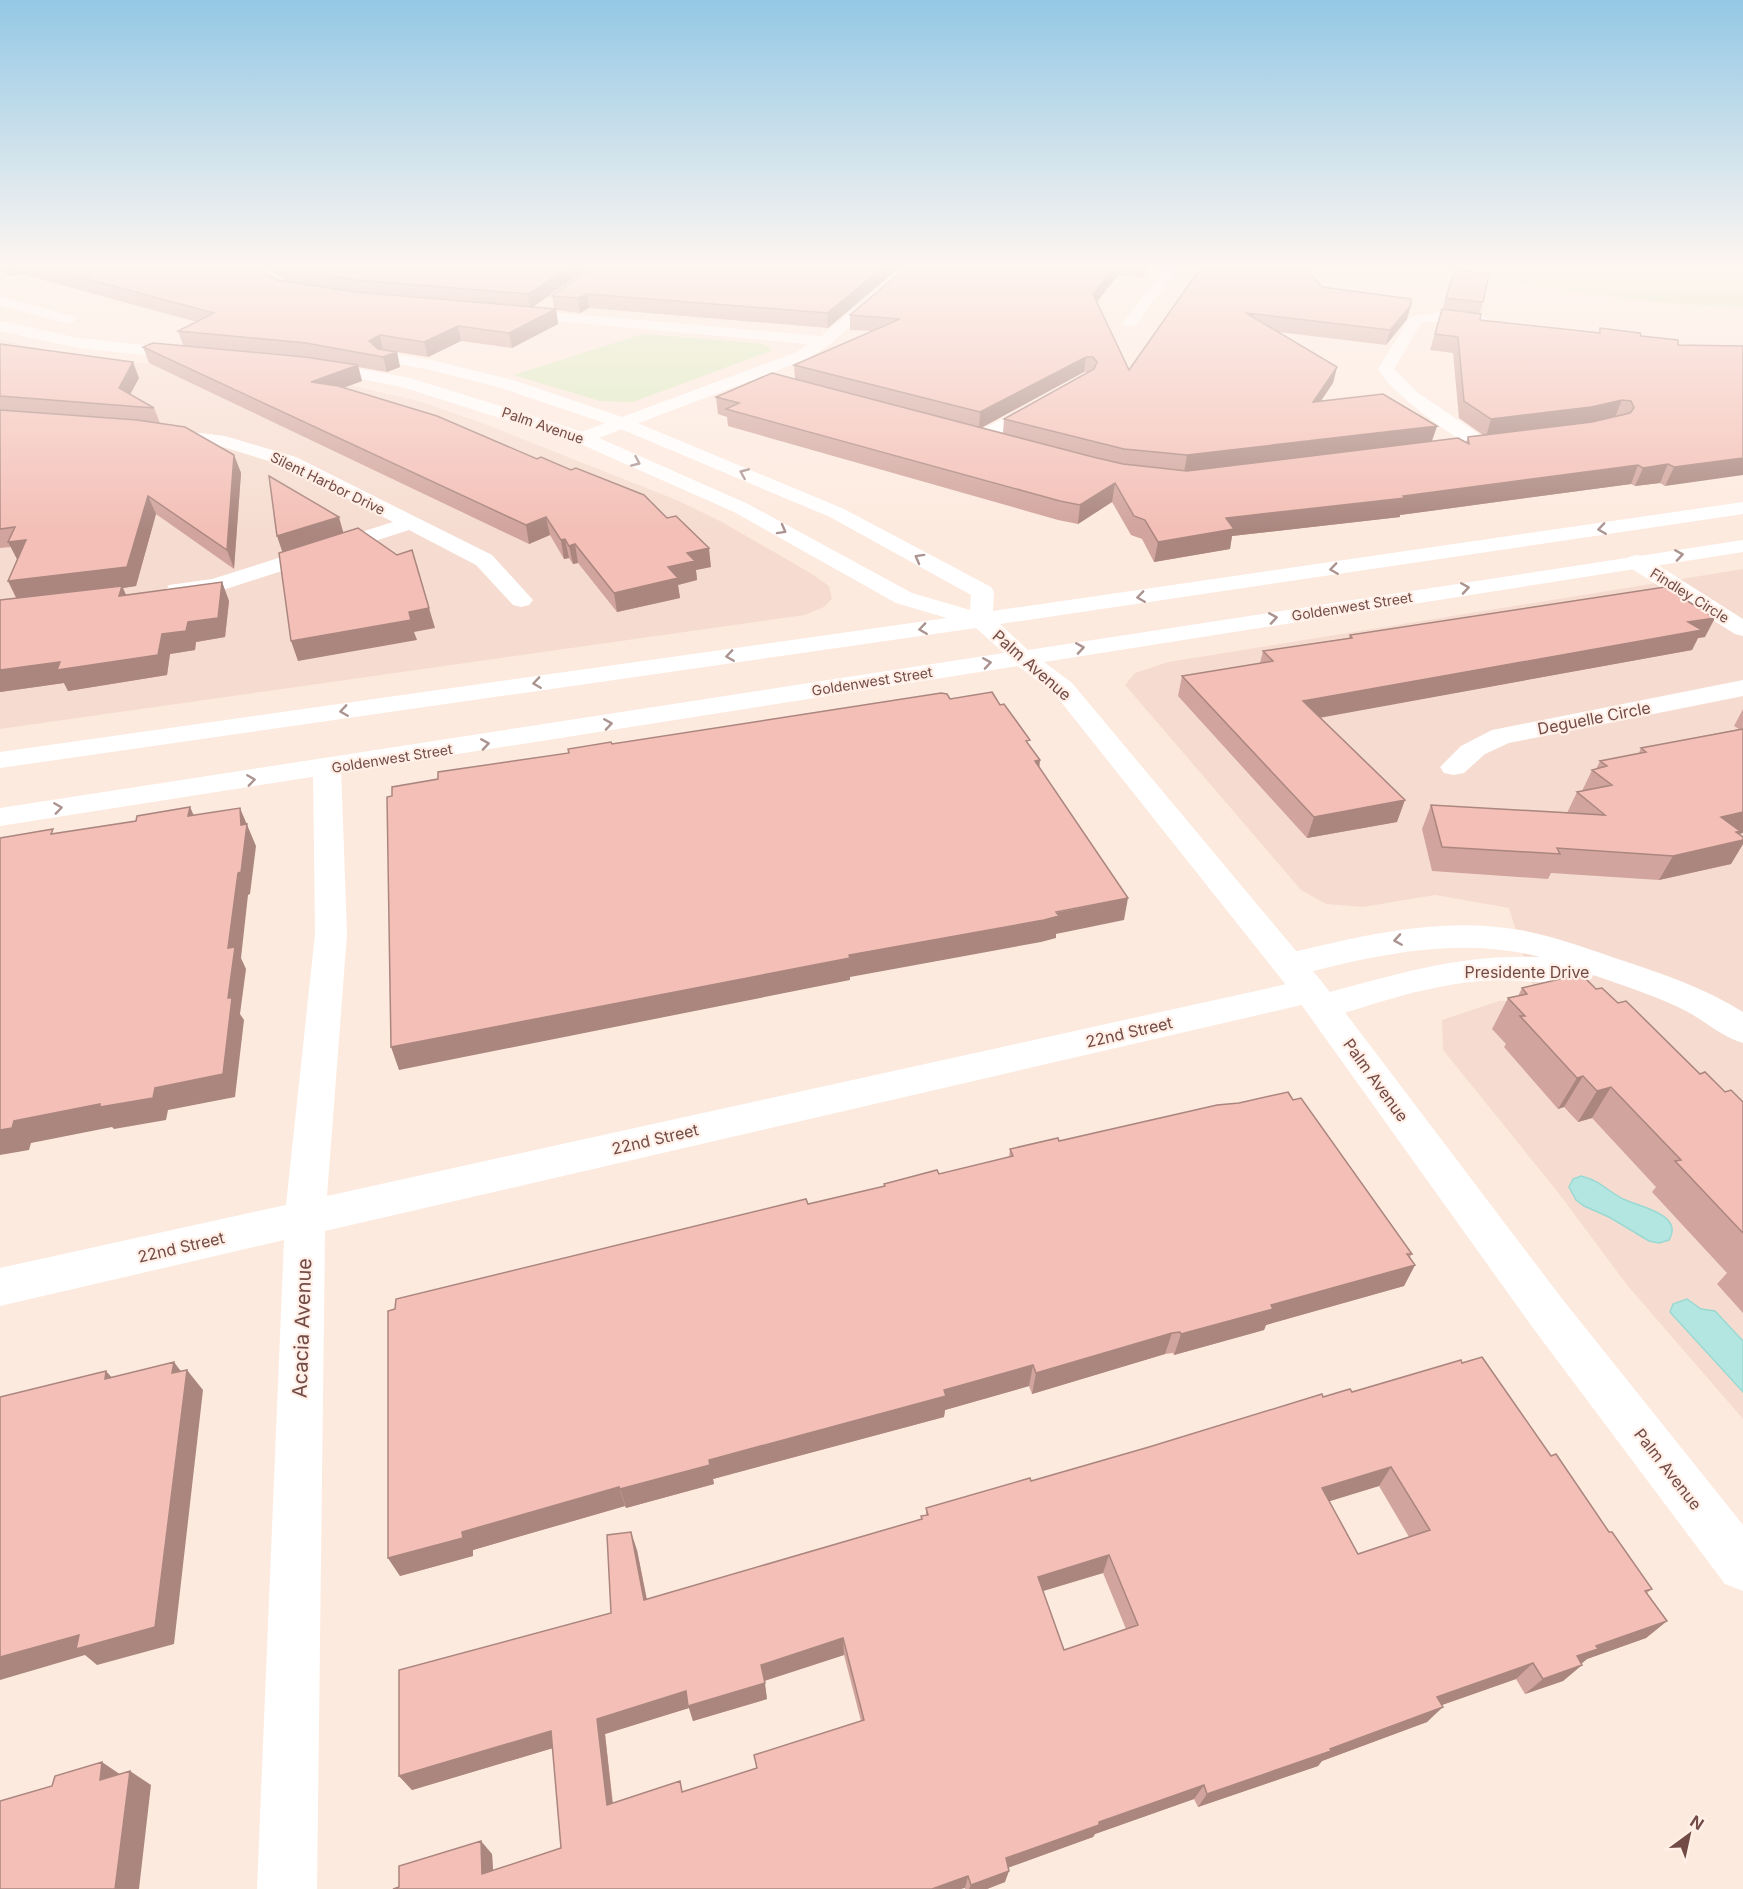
<svg xmlns="http://www.w3.org/2000/svg" width="1743" height="1889" viewBox="0 0 1743 1889" font-family="Inter,sans-serif">
<rect width="100%" height="100%" fill="#fdeadf"/>
<path fill="#f6dcd0" d="M0 340 79 357 333 381 422 402 482 423 679 501 722 522 812 574 829 586 832 599 824 607 805 615 0 729Z
M1743 569V1419L1627 1285 1560 1195 1443 1050 1442 1020 1499 1001H1537L1509 908 1435 895 1363 907 1326 904 1301 890 1125 685 1135 673 1168 662Z"/>
<path fill="#dbeabe" d="M1425 266H1743V308C1636 303 1529 287 1425 266Z
M643 334 759 343 769 347 771 351 633 402 600 401 513 375Z"/>
<path fill="#b4e6e1" stroke="#9ad8d2" stroke-width="1.5" d="M1581 1176C1601 1181 1606 1190 1623 1199 1637 1206 1685 1214 1669 1240L1659 1243 1649 1241 1609 1217 1584 1206 1576 1200 1569 1187 1573 1179Z
M1687 1299 1701 1309 1715 1311 1743 1341V1392L1670 1312 1673 1304Z"/>
<g fill="none" stroke-linecap="round" stroke-linejoin="round">
<path fill="#fff" fill-rule="evenodd" d="M905 266H920L830 344 809 358 766 375 808 386 811 390 808 394 802 395 750 381 583 444 576 442 574 438 576 434 797 352 808 344 513 317 506 313 513 309 821 336Z
M1167 266H1180L1135 326H1125L1122 323 1125 320Z
M1440 312 1484 317 1492 322C1482 332 1439 317 1421 323L1394 369 1418 393 1488 440 1490 444 1488 448C1483 449 1479 450 1474 447 1450 436 1389 391 1378 369L1410 317Z
M1042 398 1048 399 1051 403 1048 407 987 442H973L971 438 973 434Z
M160 428 225 436 296 457 492 555 533 600 529 605 521 607 513 605 476 565 409 530 223 590 177 597 169 595 166 590 169 585 212 579 393 522 282 465 223 447 154 437 151 433 154 429Z
M1637 555 1645 557 1743 619V636L1735 634 1629 567 1626 562 1629 557Z
M1743 680V696L1509 743 1485 754 1464 773 1454 775 1444 773 1440 767 1461 746 1492 730Z
M327 760 337 762 341 768 347 934 327 1196 1310 979 1322 982 1327 991 1326 993C1401 973 1460 954 1540 957 1456 935 1371 956 1289 977L1277 973 1272 965 1277 957 1289 953C1365 935 1442 916 1520 930 1554 936 1588 949 1621 960 1663 974 1705 988 1743 1012V1043C1722 1037 1705 1021 1686 1011 1656 996 1625 986 1593 975L1591 979C1563 987 1514 978 1482 981 1427 985 1374 1004 1322 1020L1310 1016 1305 1007 1306 1004 325 1231 317 1889H257L284 1240 0 1306V1268L286 1205 315 934 313 768 317 762Z"/>
<path fill="#fff" fill-rule="evenodd" d="M0 296 74 317 76 320 69 324 0 305Z
M0 321 79 338 190 350 198 355 190 360 79 348 0 331Z
M383 352 431 360 513 380 628 419 844 509 991 587 994 592 993 611 1743 502V514L1000 624 1028 650 1743 540V552L1044 662 1072 683 1322 982 1563 1300 1743 1525V1591L1725 1584 1533 1328 1298 1000 1054 693 1018 666 0 826V808L1004 653 976 628 0 768V752L947 618 896 603 734 512 576 442 402 387 310 369 308 366 316 361 410 378 590 434 748 504 912 593 970 610 971 595 830 517 616 427 501 388 431 370 377 360 375 357Z"/>
</g>
<path fill="#d1a49d" fill-rule="evenodd" d="M0 266H252L277 280 290 282 258 266H592L532 307 554 309 552 296 595 266H901L828 328 589 308 580 313 556 310 558 324 512 348 461 341 428 357 397 352 400 367 387 372 358 367 362 381 343 388 711 567 696 570 697 580 678 585 680 598 617 612 578 563 573 564 569 558 564 559 550 535 529 544 149 363 143 347 183 345 178 331 197 322 21 274 10 276 0 271Z
M908 266H1147L1144 278 1118 275 1097 302 1129 370 1202 266 1322 287 1407 319 1386 345 1278 332 1337 367 1333 383 1321 401 1437 426 1432 441 1466 442 1468 437 1483 435 1459 418 1453 353 1430 350 1454 270 1483 302 1480 313V320L1599 333 1600 328 1678 345 1743 346 1665 486 1660 483 1635 486 1631 484 1400 515V517L1232 536 1230 549 1154 562 1142 539 1131 535 1112 502 1078 524 1058 520 728 426 727 417 718 414 716 397 795 379 794 365 872 331 850 330V315ZM1084 372H1088L1004 419 1003 433 981 428Z
M0 344 139 378 130 394 154 408 160 423 234 455 241 473 234 569 156 514 136 586 123 588 126 595 222 582 229 601 225 637 196 642 195 650 170 654 167 675 68 691 64 683 0 692V600L16 598 8 581 17 559 11 547 0 548Z
M1350 635 1705 637 1698 638 1692 650 1320 717 1397 822 1307 838 1178 696 1182 676 1260 663 1263 651 1349 638Z
M1743 709V833L1739 834 1743 837V844L1731 864 1659 880 1551 873 1548 879 1432 871 1422 829 1431 805 1567 813 1577 792 1582 791 1592 770 1596 769 1600 761 1639 753 1641 748 1739 729 1734 726Z
M1522 988 1596 989 1618 1003 1700 1074 1725 1092 1743 1102V1313L1717 1284 1727 1273 1652 1192 1656 1187 1592 1118 1578 1122 1564 1107 1558 1109 1504 1047 1506 1044 1492 1029 1508 998 1518 996Z
M1293 1100 1412 1254 1410 1257 1415 1265 1404 1286 1266 1325 1264 1330 1174 1355 1173 1353 1165 1354 1032 1394 1029 1386 945 1410 944 1417 713 1479 714 1484 626 1508 625 1506 473 1550V1556L400 1576 388 1558 395 1309 808 1204 884 1186V1184L939 1174 1009 1157 1010 1149 1059 1141Z
M1352 1392 1551 1456 1652 1589 1647 1593 1667 1621 1646 1638 1587 1659 1581 1663 1582 1665 1563 1681 1525 1694 1516 1679 1442 1705 1427 1722 1322 1761 1318 1766 1198 1807 1194 1799 1095 1834 1093 1837 1008 1867 1005 1882 987 1889H965V1888L393 1889 492 1854 493 1870 561 1848 553 1748 412 1790 399 1776 611 1613 637 1550 647 1599 921 1519V1516L926 1515V1508L1031 1481 1323 1397ZM1379 1486 1409 1537 1358 1554 1329 1501ZM1103 1573 1126 1629 1064 1650 1043 1591ZM844 1655 861 1721 757 1768 684 1791 613 1803 605 1734 689 1708 693 1721 767 1699 764 1681Z"/>
<path fill="#aa867f" d="M5 266H18L21 274 10 276Z
M570 266H592L530 309 528 294Z
M885 266H901L828 328 827 313Z
M1116 266H1119L1118 275 1092 308 1093 294Z
M587 294 589 308 580 313 578 298Z
M1411 305 1407 319 1386 345 1390 330Z
M556 309 558 324 512 348 509 333Z
M458 326 461 341 428 357 424 342Z
M380 335 383 350 375 355 369 341Z
M397 352 400 367 387 372 383 357Z
M1086 357 1084 372 979 429 980 412Z
M133 362 139 378 125 404 119 388Z
M358 365 362 381 316 398 311 382Z
M1337 367 1333 383 1309 418 1313 402Z
M1622 400 1615 417 1585 425 1486 437 1491 419Z
M1437 426 1431 443 1184 473 1187 455Z
M234 455 241 473 234 569 227 550Z
M1743 458V475L1665 486 1674 467Z
M1668 464 1660 483 1635 486 1643 468Z
M1638 465 1631 484 1400 515V517L1232 536 1230 549 1154 562 1158 542 1226 518 1403 496Z
M1115 483 1112 502 1078 524 1080 505Z
M148 496 156 514 136 586 123 588 130 605 18 601 8 581Z
M339 517 344 535 283 554 277 536Z
M546 517 550 535 529 544 526 525Z
M565 539 569 558 564 559 561 540Z
M26 540 18 561 8 542Z
M575 544 578 563 573 564 569 546Z
M709 548 711 567 696 570 697 580 678 585 680 598 617 612 614 593 668 567 687 553Z
M222 582 229 601 225 637 196 642 195 650 170 654 167 675 68 691 64 683 0 692V670L162 634 188 622Z
M429 608 435 628 414 632 417 640 298 661 291 641 409 612Z
M1715 618 1705 637 1698 638 1692 650 1297 722 1303 701 1688 622Z
M1040 760 1038 781 1035 761Z
M1405 800 1397 822 1307 838 1314 817Z
M190 807 200 829 188 816Z
M240 808 256 846 250 894 248 895 241 958 246 969 240 1014 244 1020 235 1097 168 1110 166 1120 114 1129 112 1127 31 1143 29 1150 0 1155V1130L14 1121 155 1088 228 998V948L241 825Z
M1743 812V833L1739 834 1743 840V844L1731 864 1659 880 1673 856 1721 817Z
M1128 898 1124 920 1056 934V938L1041 942 850 977V980L399 1070 391 1047Z
M1583 1076 1564 1107 1558 1109 1577 1078Z
M1611 1087 1592 1118 1578 1122 1597 1091Z
M1415 1265 1404 1286 1266 1325 1264 1330 1174 1355 1181 1334 1271 1305Z
M1172 1333 1165 1354 1032 1394 1036 1373Z
M174 1362 186 1378 187 1370 203 1390 174 1644 97 1665 85 1655 0 1680V1657L172 1373Z
M1033 1365 1029 1386 945 1410 944 1417 713 1479 714 1484 626 1508 620 1489 709 1460 944 1390Z
M106 1371 124 1391 105 1379Z
M1391 1467 1379 1486 1311 1507 1322 1488Z
M619 1487 625 1506 473 1550V1556L400 1576 388 1558 462 1532Z
M631 1532 637 1550 650 1617 644 1600Z
M1109 1555 1103 1573 1033 1594 1038 1577Z
M1667 1621 1646 1638 1587 1659 1579 1666 1577 1656 1596 1646Z
M843 1638 844 1655 764 1681 761 1665Z
M1533 1663 1516 1679 1422 1712 1437 1697Z
M1582 1665 1563 1681 1525 1694 1543 1679Z
M765 1683 767 1699 693 1721 689 1708 605 1734 614 1818 607 1805 597 1719 686 1691Z
M1443 1707 1427 1722 1322 1761 1318 1766 1198 1807 1207 1794Z
M551 1731 560 1746 412 1790 399 1776Z
M102 1762 124 1777 100 1780Z
M130 1771 151 1785 139 1889H115Z
M1204 1785 1194 1799 1095 1834 1093 1837 1002 1870 1006 1858 1099 1822Z
M481 1841 492 1854 494 1886 482 1874Z
M1009 1871 1005 1882 987 1889H969L971 1885Z
M968 1876 965 1888 961 1889H932Z"/>
<path fill="#f3bfb6" stroke="#aa867f" stroke-width="1.5" fill-rule="evenodd" d="M39 266H252L277 280 356 292 556 309 509 333 458 326 424 342 380 335 369 341 378 349 397 352 383 357 306 343 178 331 214 313Z
M282 266H570L528 294 357 280 288 269Z
M595 266H885L827 313 587 294 578 298 552 296Z
M908 266H1116L1093 294 1129 370 1202 266H1303L1322 287 1411 299V305L1390 330 1246 313 1337 367 1313 402 1383 394 1437 426 1187 455 1124 449 1004 419 1094 369 1097 362 1093 357H1086L980 412 794 365 900 319 850 315Z
M1454 270 1489 274 1483 302 1446 298Z
M1442 309 1481 314 1480 320 1600 333V328L1640 333 1641 336 1678 340V345L1743 346V458L1674 467 1668 464 1643 468 1638 465 1403 496 1405 498 1226 518 1234 529 1158 542 1145 520 1134 516 1115 483 1080 505 1060 501 726 409 739 403 716 397 772 373 1093 457 1123 464 1187 471 1458 438 1469 444 1468 437 1592 422 1630 413 1634 408 1631 401 1622 400 1591 407 1491 419 1464 401 1458 337 1435 334Z
M153 343 305 357 358 365 311 382 338 386 437 416 537 459 541 457 571 470 576 468 644 495 667 518 676 516 709 548 687 553 695 561 668 567 678 578 614 593 575 544 569 546 565 539 561 540 546 517 526 525 143 347Z
M0 344 133 362 119 388 154 408 0 396Z
M0 410 137 420 185 427 234 455 227 550 148 496 127 567 8 581 26 540 8 542 15 527 0 529Z
M269 476 339 517 277 536Z
M358 528 397 555 412 550 429 608 409 612 411 620 291 641 279 553Z
M222 582 218 618 188 622 186 631 162 634 158 655 57 670 60 662 0 670V600L122 586 119 596Z
M1665 587 1715 618 1688 622 1702 630 1303 701 1405 800 1314 817 1182 676 1273 661 1263 651 1352 638 1350 635Z
M992 692 1000 705 1004 704 1030 740 1026 741 1040 760 1035 761 1128 898 1056 912 1059 916 1044 920 849 955 850 958 391 1047 387 797 392 796V787L438 779V772L569 753 568 749 611 742 612 744 941 693 947 694 950 699Z
M1743 729V812L1721 817 1740 831 1736 832 1743 837V840L1673 856 1557 848 1560 854 1442 847 1431 805 1605 815 1577 792 1612 785 1592 770 1607 766 1600 761 1646 752 1641 748Z
M190 807 188 816 240 808 241 825 247 824 241 872 238 873 228 948 235 947 228 998H232L223 1074 155 1088 153 1098 100 1107V1104L14 1121 12 1128 0 1130V838L53 829 51 834 136 821 137 816Z
M1581 974 1596 989 1602 988 1618 1003 1626 1001 1700 1074 1705 1072 1725 1092 1731 1090 1743 1102V1233L1675 1161 1681 1160 1611 1087 1597 1091 1583 1076 1577 1078 1520 1016H1525L1508 998 1527 994 1522 988Z
M1288 1092 1293 1100 1301 1098 1412 1254H1407L1415 1265 1271 1305 1273 1309 1181 1334 1180 1332 1172 1333 1036 1373 1033 1365 944 1390 946 1396 709 1460 710 1465 620 1489 619 1487 462 1532 463 1538 388 1558V1311L395 1309 396 1299 806 1199 808 1204 885 1186 884 1184 937 1170 939 1174 1013 1156 1010 1149 1058 1138 1059 1141 1217 1105 1239 1103Z
M1482 1357 1551 1456 1556 1454 1609 1532H1612L1652 1589 1645 1591 1667 1621 1596 1646 1598 1649 1577 1656 1582 1665 1543 1679 1533 1663 1437 1697 1443 1707 1330 1749 1331 1751 1207 1794 1204 1785 1099 1822V1825L1006 1858 1009 1871 971 1885 968 1876 932 1889H393L399 1887V1866L481 1841 482 1874 561 1848 551 1731 399 1776V1670L611 1613 607 1535 631 1532 644 1600 922 1519 921 1516 928 1515 926 1508 1030 1478 1031 1481 1149 1447 1322 1394 1323 1397 1350 1389 1352 1392 1461 1360 1462 1363ZM1391 1467 1430 1530 1358 1554 1322 1488ZM1109 1555 1138 1625 1064 1650 1038 1577ZM843 1638 864 1720 754 1755 757 1768 682 1792 680 1781 607 1805 597 1719 686 1691 688 1706 765 1683 761 1665Z
M174 1362 172 1373 187 1370 155 1627 76 1649 79 1635 0 1657V1397L106 1371 105 1379Z
M102 1762 100 1780 130 1771 115 1889H0V1801L52 1786 55 1776Z"/>
<defs><path id="oneway-chevron" d="M-2-3.5L2.5 0L-2 3.5" fill="none" stroke-width="1.6" stroke-linecap="round" stroke-linejoin="round" transform="scale(1.5)"/></defs>
<g stroke="#ab9390">
<use href="#oneway-chevron" transform="translate(636 462) rotate(24)"/>
<use href="#oneway-chevron" transform="translate(744 473) rotate(-157)"/>
<use href="#oneway-chevron" transform="translate(1602 529) rotate(172)"/>
<use href="#oneway-chevron" transform="translate(782 530) rotate(29)"/>
<use href="#oneway-chevron" transform="translate(1679 555) rotate(-9)"/>
<use href="#oneway-chevron" transform="translate(919 558) rotate(-151)"/>
<use href="#oneway-chevron" transform="translate(1334 569) rotate(172)"/>
<use href="#oneway-chevron" transform="translate(1465 588) rotate(-9)"/>
<use href="#oneway-chevron" transform="translate(1141 597) rotate(172)"/>
<use href="#oneway-chevron" transform="translate(1273 618) rotate(-9)"/>
<use href="#oneway-chevron" transform="translate(923 629) rotate(172)"/>
<use href="#oneway-chevron" transform="translate(1080 648) rotate(-9)"/>
<use href="#oneway-chevron" transform="translate(730 656) rotate(172)"/>
<use href="#oneway-chevron" transform="translate(987 663) rotate(-9)"/>
<use href="#oneway-chevron" transform="translate(537 683) rotate(172)"/>
<use href="#oneway-chevron" transform="translate(344 711) rotate(172)"/>
<use href="#oneway-chevron" transform="translate(608 724) rotate(-9)"/>
<use href="#oneway-chevron" transform="translate(485 744) rotate(-9)"/>
<use href="#oneway-chevron" transform="translate(251 780) rotate(-8)"/>
<use href="#oneway-chevron" transform="translate(58 808) rotate(-8)"/>
<use href="#oneway-chevron" transform="translate(1398 940) rotate(171)"/>
</g>
<linearGradient id="sky" x2="0" y2="1"><stop stop-color="#93c8e5"/><stop offset="0.5" stop-color="#fef6f1"/><stop offset="1" stop-color="#fef6f1" stop-opacity="0"/></linearGradient>
<rect width="1743" height="531" fill="url(#sky)"/>
<g text-anchor="middle" dominant-baseline="central" stroke-width="4.5" stroke-linejoin="round" paint-order="stroke">
<g font-size="14" fill="#734b46" stroke="#ffefe6">
<text transform="translate(543 425) rotate(19)">Palm Avenue</text>
<text transform="translate(328 483) rotate(26)">Silent Harbor Drive</text>
<text transform="translate(1690 595) rotate(32)">Findley Circle</text>
<text transform="translate(1352 606) rotate(-9)">Goldenwest Street</text>
<text transform="translate(872 681) rotate(-9)">Goldenwest Street</text>
<text transform="translate(392 758) rotate(-9)">Goldenwest Street</text>
</g>
<g font-size="16" fill="#734b46" stroke="#ffefe6">
<text transform="translate(1032 665) rotate(41)">Palm Avenue</text>
<text transform="translate(1594 718) rotate(-11)">Deguelle Circle</text>
<text x="1527" y="972">Presidente Drive</text>
<text transform="translate(1129 1032) rotate(-13)">22nd Street</text>
<text transform="translate(1376 1080) rotate(54)">Palm Avenue</text>
<text transform="translate(655 1139) rotate(-13)">22nd Street</text>
<text transform="translate(181 1247) rotate(-13)">22nd Street</text>
<text transform="translate(1668 1469) rotate(52)">Palm Avenue</text>
</g>
<g font-size="20" fill="#734b46" stroke="#ffefe6">
<text transform="translate(302 1328) rotate(-88)">Acacia Avenue</text>
</g>
</g>
<g transform="translate(1689 1835) rotate(33)" stroke="#ffefe6" stroke-width="4.5" paint-order="stroke">
<path d="M0-4.5L10 22L0 15L-10 22Z" fill="#734b46"/>
<text y="-9" font-size="16" font-weight="bold" text-anchor="middle" fill="#734b46">N</text>
</g>
</svg>
